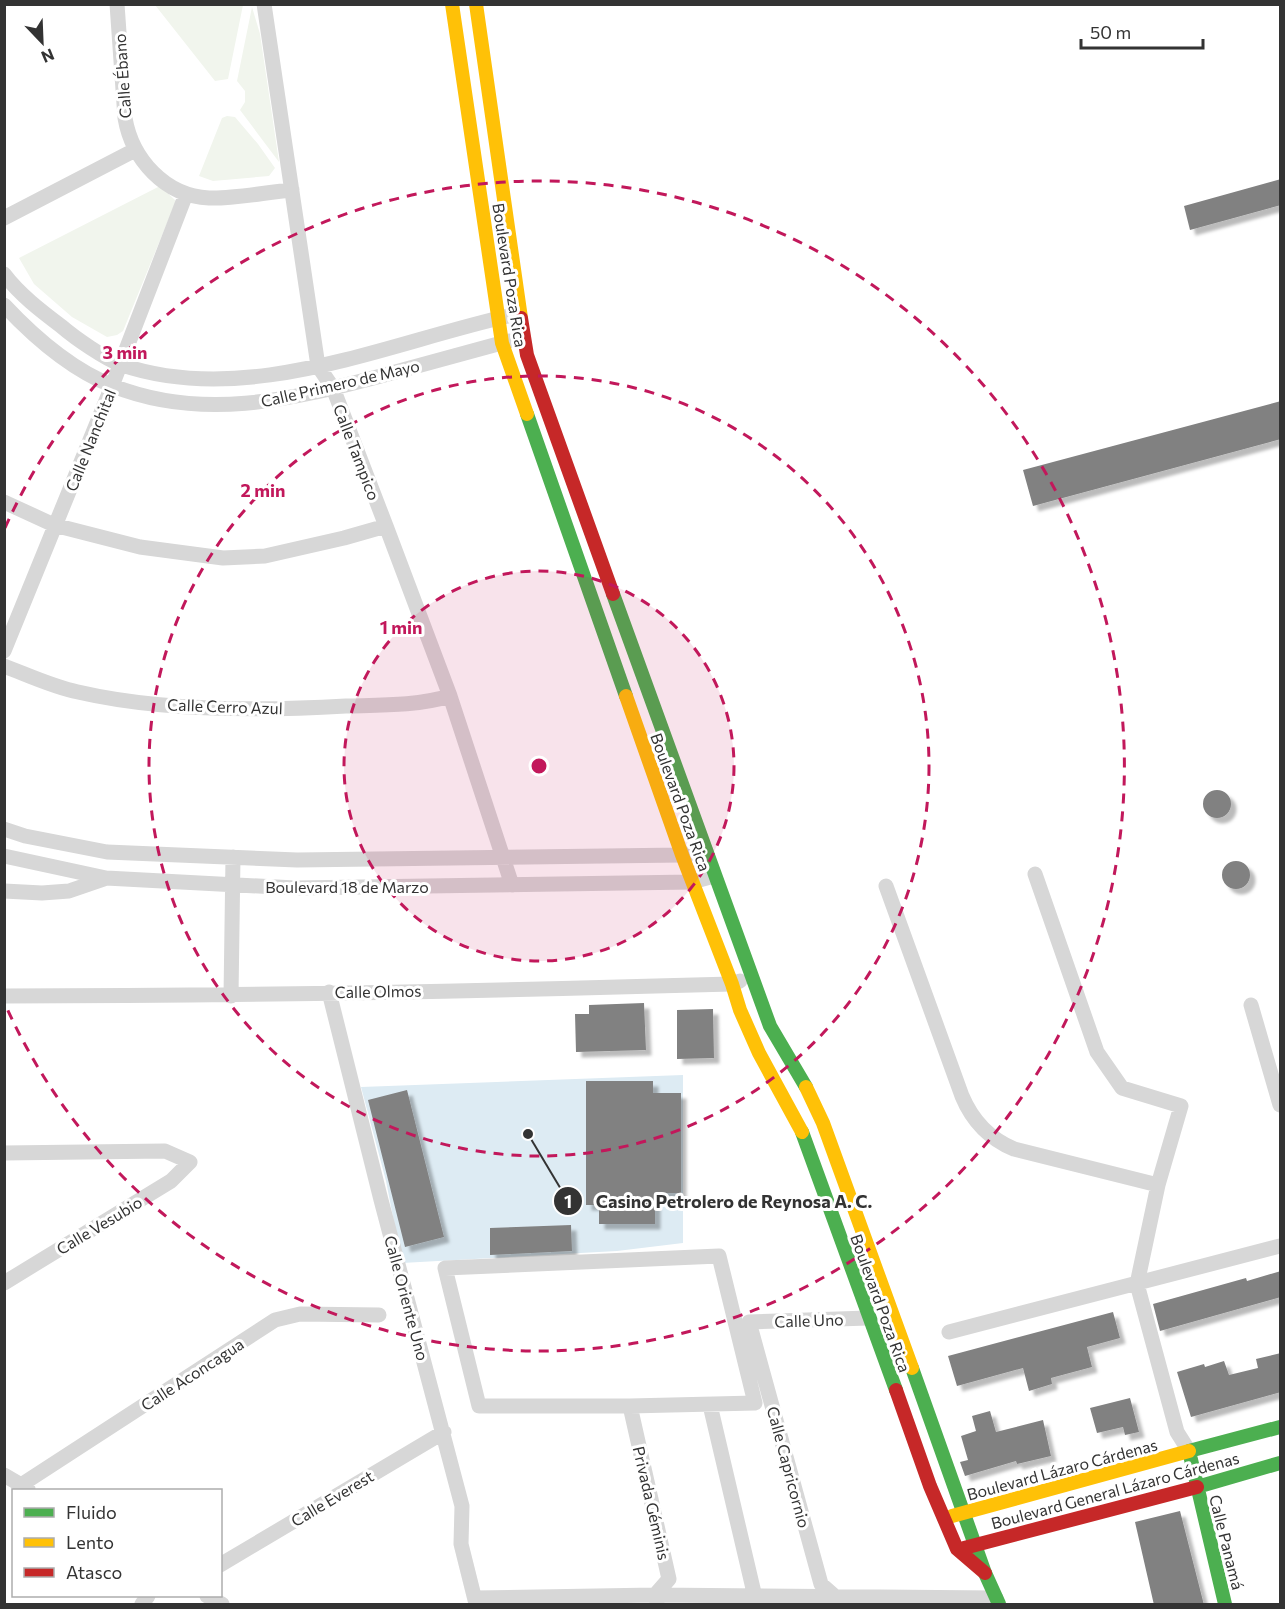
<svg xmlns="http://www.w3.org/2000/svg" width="1285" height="1609" font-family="Commissioner,sans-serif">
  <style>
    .green { fill: #f1f5ed }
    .water { fill: #ddebf3 }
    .building { fill: #818181; filter: url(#shadow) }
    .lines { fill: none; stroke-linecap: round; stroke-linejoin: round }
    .street { stroke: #d7d7d7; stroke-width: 15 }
    .fast { stroke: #4caf50; stroke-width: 14 }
    .slow { stroke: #ffc107; stroke-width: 14 }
    .jam { stroke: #c62828; stroke-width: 14 }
    .ring { fill: none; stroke: #c2185b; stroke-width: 3; stroke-dasharray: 10 8 }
    .labels { text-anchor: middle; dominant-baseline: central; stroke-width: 6; stroke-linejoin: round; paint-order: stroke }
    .street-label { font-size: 16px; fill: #333; stroke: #fff }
    .centre { fill: #c2185b; stroke: #fff; stroke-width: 3 }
    .ring-label { font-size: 18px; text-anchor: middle; font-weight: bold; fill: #c2185b; stroke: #fff; stroke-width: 6; stroke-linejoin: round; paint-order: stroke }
    .leader { fill: none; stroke: #333; stroke-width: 2 }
    .callout-dot { fill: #333; stroke: #fff; stroke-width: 2 }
    .mark-label { font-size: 18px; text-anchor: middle; font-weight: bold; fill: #fff }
    .callout-label { font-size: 18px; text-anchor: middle; font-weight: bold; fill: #333; stroke: #fff; stroke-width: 6; stroke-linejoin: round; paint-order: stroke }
  </style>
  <defs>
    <filter id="shadow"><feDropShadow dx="5.5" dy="5.5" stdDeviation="1.5" flood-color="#0004"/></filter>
  </defs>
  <rect width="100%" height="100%" fill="#fff"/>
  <path class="green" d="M155 5H243L228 79 215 81Z
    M252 7 260 34 279 162 240 110 245 102V91L237 81Z
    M227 116 235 117 258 144 275 168 269 176 213 181 199 176 222 118Z
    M160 186 176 201 123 331 117 335 107 337 72 317 34 284 19 258Z"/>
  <path class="water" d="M683 1075V1243L617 1251 402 1263 386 1181 361 1087Z"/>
  <path class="building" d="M1281 179V205L1190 230 1184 206Z
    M1281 401V439L1033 506 1023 470Z
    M1203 804a14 14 0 1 1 28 0a14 14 0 1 1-28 0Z
    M1222 875a14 14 0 1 1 28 0a14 14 0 1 1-28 0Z
    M644 1003 646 1050 576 1052 575 1014H589V1005Z
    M713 1009 714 1058 677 1059V1010Z
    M586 1081H653V1093H681V1193H655V1224H599V1205H586Z
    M407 1090 444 1237 405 1247 368 1100Z
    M571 1225 572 1251 490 1255V1228Z
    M1281 1271V1297L1160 1331 1153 1304 1246 1278 1247 1281Z
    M1113 1312 1120 1338 1087 1347 1092 1367 1051 1378 1052 1384 1029 1391 1023 1368 957 1386 948 1356Z
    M1281 1353V1392L1191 1417 1177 1372 1204 1364 1205 1367 1224 1361 1229 1375 1258 1368 1256 1359Z
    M1130 1398 1139 1432 1125 1435 1123 1427 1097 1433 1090 1408Z
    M990 1411 996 1432 1043 1420 1051 1456 1017 1464 1016 1461 965 1476 960 1462 968 1460 961 1436 976 1431 972 1416Z
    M1180 1511 1204 1605H1154L1135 1522Z"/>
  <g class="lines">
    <path class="street" d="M117 4 125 118C132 159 165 196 209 198 234 199 267 192 292 190
      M264 4 318 366 333 388 386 526 450 696 512 885
      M4 218 135 150
      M4 274C19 294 41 311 61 326 75 338 105 359 122 365 247 407 385 344 508 316
      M4 305C34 337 72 370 113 386 202 421 289 400 377 377 421 365 465 353 509 341
      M4 502 54 525 140 547 223 558 265 556 344 538 386 526
      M4 651 112 386 186 194
      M4 666C28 675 53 687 78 692 160 711 261 711 346 706 381 705 417 706 450 696
      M4 829 25 836 107 852 297 860 682 855 706 851
      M4 856 106 878 295 888 692 882 714 876
      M1035 874 1097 1052 1122 1088 1181 1106 1158 1185 1137 1284 1177 1432 1189 1451
      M886 886 962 1096C972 1120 990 1139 1014 1149L1158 1185
      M4 891 42 893 69 891 104 879
      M329 992 381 1200 462 1506 461 1544 476 1604
      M4 996C247 996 490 991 732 984L740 981
      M231 996 233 857
      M1251 1005 1280 1105
      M4 1153 165 1151 190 1162 171 1181 4 1283
      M719 1256 755 1403 630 1406H479L445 1268Z
      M949 1332 1280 1246
      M710 1405 755 1597
      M630 1406 669 1579 655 1595 657 1602
      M4 1475 28 1489
      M21 1485 275 1320 300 1314 379 1315
      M220 1565 444 1432
      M207 1596 222 1604
      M475 1598 655 1595 996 1598
      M838 1599 821 1584 749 1322 868 1318
      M142 1604 148 1596"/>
    <path class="fast" d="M527 414 626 696
      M613 594 770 1026 806 1087
      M802 1132 896 1390
      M912 1368 985 1573 999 1604
      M1197 1487 1280 1463
      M1225 1604 1189 1451 1280 1427"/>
    <path class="slow" d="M452 4 502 343 527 414
      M476 4 521 318
      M626 696 682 855 732 984 740 1010 759 1053 802 1132
      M806 1087 823 1123 912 1368
      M952 1516 1189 1451"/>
    <path class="jam" d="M521 318 527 355 613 594
      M896 1390 930 1486 957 1549 985 1573
      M964 1548 1197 1487"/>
  </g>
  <circle cx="539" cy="766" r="195" fill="#c2185b" fill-opacity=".12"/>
  <g class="ring">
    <circle cx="539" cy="766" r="195"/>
    <circle cx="539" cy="766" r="390"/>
    <path d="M5 528A585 585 0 1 1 5 1004"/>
  </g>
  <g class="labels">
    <g class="street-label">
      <text transform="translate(122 76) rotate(-94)">Calle Ébano</text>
      <text transform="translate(510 275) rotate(81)">Boulevard Poza Rica</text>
      <text transform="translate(340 383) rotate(-13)">Calle Primero de Mayo</text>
      <text transform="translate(90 440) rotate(-68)">Calle Nanchital</text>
      <text transform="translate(357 452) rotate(69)">Calle Tampico</text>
      <text transform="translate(225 706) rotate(2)">Calle Cerro Azul</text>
      <text transform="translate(681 802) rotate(70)">Boulevard Poza Rica</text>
      <text x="347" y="886">Boulevard 18 de Marzo</text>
      <text transform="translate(378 991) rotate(-1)">Calle Olmos</text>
      <text transform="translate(99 1225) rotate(-31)">Calle Vesubio</text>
      <text transform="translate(407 1298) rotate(75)">Calle Oriente Uno</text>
      <text transform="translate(881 1303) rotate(70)">Boulevard Poza Rica</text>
      <text transform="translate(809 1320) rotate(-2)">Calle Uno</text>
      <text transform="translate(192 1374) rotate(-33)">Calle Aconcagua</text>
      <text transform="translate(789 1467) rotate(75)">Calle Capricornio</text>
      <text transform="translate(1062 1469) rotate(-15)">Boulevard Lázaro Cárdenas</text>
      <text transform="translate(1115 1490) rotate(-15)">Boulevard General Lázaro Cárdenas</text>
      <text transform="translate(332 1498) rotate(-31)">Calle Everest</text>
      <text transform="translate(652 1503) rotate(77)">Privada Géminis</text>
      <text transform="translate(1227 1542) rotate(76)">Calle Panamá</text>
    </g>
  </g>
  <circle cx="539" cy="766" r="9" class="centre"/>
  <g class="ring-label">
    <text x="125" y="359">3 min</text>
    <text x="263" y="497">2 min</text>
    <text x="401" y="634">1 min</text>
  </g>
  <path class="leader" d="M528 1134L568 1201"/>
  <g class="callout-dot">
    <circle cx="528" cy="1134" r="6"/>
    <circle cx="568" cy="1201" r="15"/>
  </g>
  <g class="mark-label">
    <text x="568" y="1208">1</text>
  </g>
  <g class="callout-label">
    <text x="734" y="1208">Casino Petrolero de Reynosa A. C.</text>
  </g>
  <rect width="1285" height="1609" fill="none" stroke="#333333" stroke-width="12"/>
  <rect x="12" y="1489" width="210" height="108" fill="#ffffff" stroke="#adadad" stroke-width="1.5"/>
  <rect x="24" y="1508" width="30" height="9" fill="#4caf50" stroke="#adadad" stroke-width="1.5"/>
  <text x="66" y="1519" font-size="18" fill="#333333">Fluido</text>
  <rect x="24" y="1538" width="30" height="9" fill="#ffc107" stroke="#adadad" stroke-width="1.5"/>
  <text x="66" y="1549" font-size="18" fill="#333333">Lento</text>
  <rect x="24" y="1568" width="30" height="9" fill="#c62828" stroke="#adadad" stroke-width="1.5"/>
  <text x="66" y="1579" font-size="18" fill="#333333">Atasco</text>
  <g transform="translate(42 42) rotate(157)" stroke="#ffffff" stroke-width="4.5" paint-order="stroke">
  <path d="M0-4.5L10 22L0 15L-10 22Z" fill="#333333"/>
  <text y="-9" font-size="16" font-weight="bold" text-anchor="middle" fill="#333333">N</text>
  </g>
  <path d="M1081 39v9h122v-9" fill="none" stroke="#333333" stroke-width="3"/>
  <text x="1090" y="39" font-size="18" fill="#333333" stroke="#ffffff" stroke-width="4.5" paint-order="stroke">50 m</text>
</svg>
